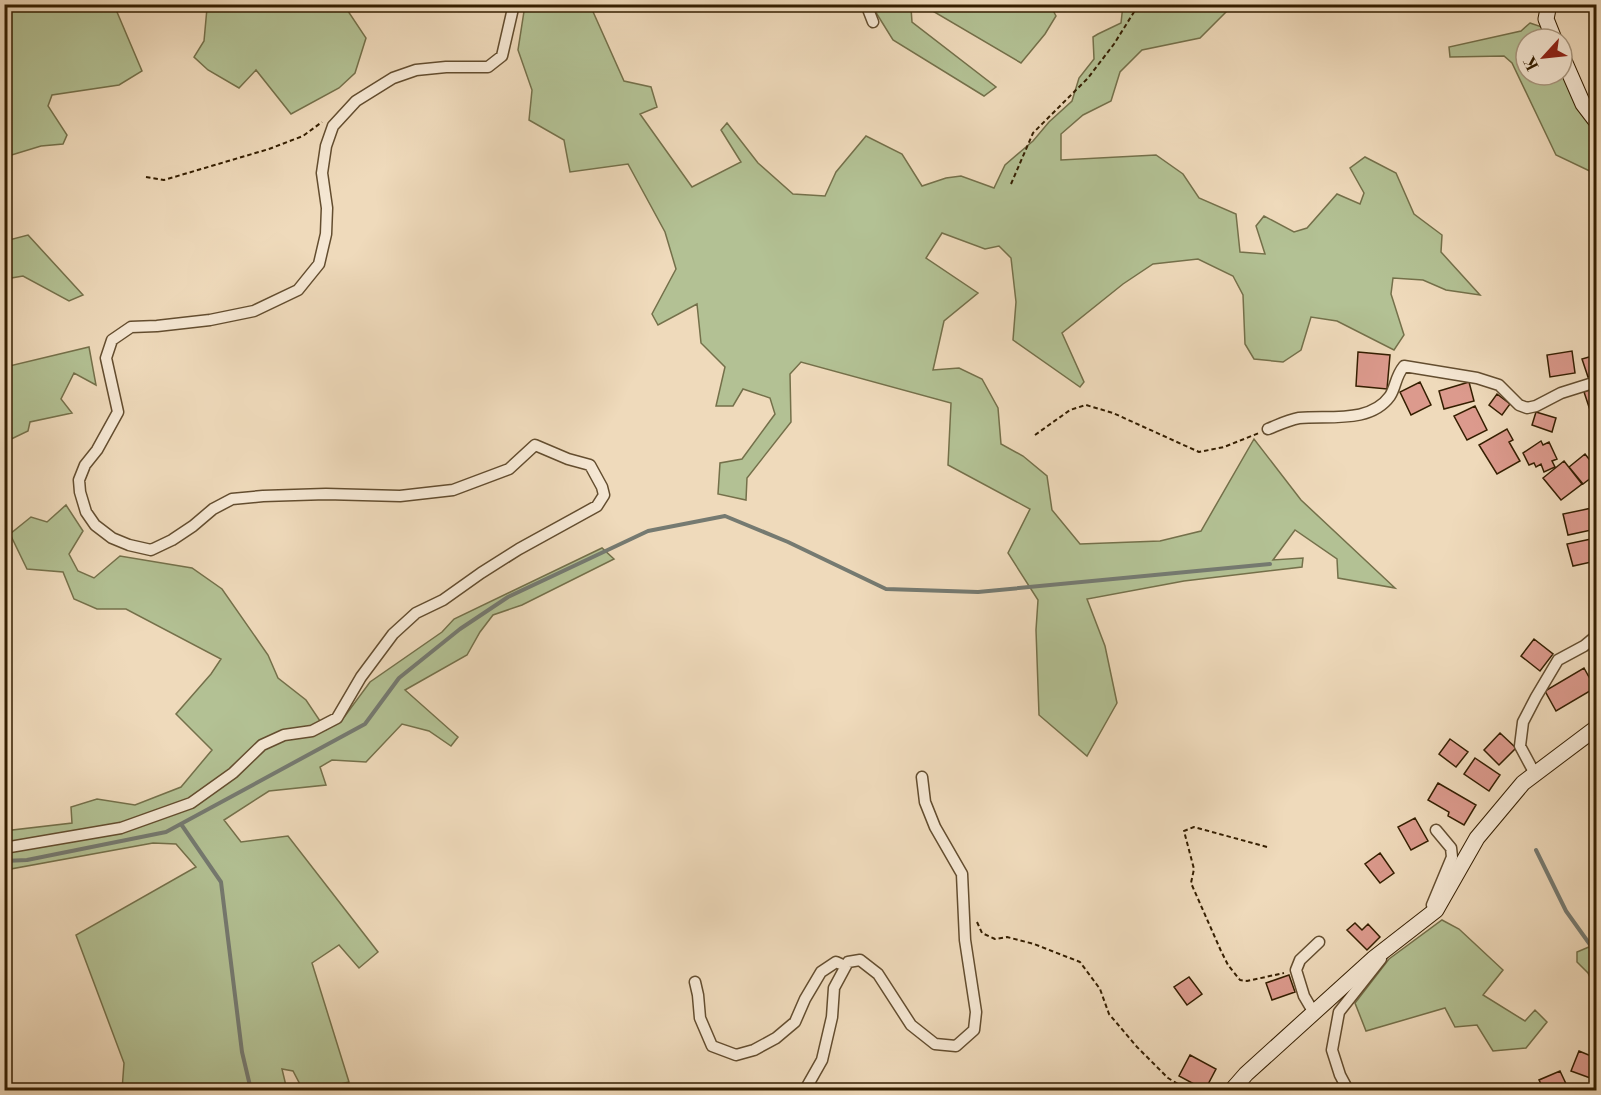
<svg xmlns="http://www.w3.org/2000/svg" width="1601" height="1095" font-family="'Libre Bodoni',serif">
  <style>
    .green { fill: #b3c194; stroke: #74704a; stroke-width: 1.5 }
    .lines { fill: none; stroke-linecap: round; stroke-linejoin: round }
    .stream { stroke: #757a71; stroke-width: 4 }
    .building { fill: #dc9a8d; stroke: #341e00; stroke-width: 1.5 }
    .street-casing { stroke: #634d2f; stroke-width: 13 }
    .secondary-casing { stroke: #341e00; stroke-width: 17 }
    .path { stroke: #341e00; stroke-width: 2; stroke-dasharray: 4.5 3; stroke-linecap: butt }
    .street { stroke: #f5e7d3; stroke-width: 10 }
    .secondary { stroke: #f5e7d3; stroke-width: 15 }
  </style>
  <rect width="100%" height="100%" fill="#efdabb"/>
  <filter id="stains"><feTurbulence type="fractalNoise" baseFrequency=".00333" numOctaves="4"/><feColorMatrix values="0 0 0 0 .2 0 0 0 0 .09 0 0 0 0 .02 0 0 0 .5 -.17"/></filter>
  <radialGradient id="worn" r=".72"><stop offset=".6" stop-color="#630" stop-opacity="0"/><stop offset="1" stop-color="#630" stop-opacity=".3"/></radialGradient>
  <path class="green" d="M5 4 114 5 142 71 119 85 52 95 48 106 67 135 63 144 41 146 5 157Z
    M876 4 1050 5 1056 16 1045 34 1021 63 926 7 911 8 912 22 996 87 984 96 893 40 875 11Z
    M206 5H344L366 38 355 73 339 88 291 114 256 70 239 88 208 70 194 57 204 41 207 8Z
    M525 5H590L624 81 651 87 657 107 640 114 692 187 741 162 721 130 727 123 758 163 793 194 825 196 836 172 866 136 902 154 922 186 946 178 961 176 994 188 1005 165 1033 141 1049 122 1072 101 1079 78 1094 59 1093 37 1098 34 1121 23 1123 5H1233L1200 38 1142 50 1120 72 1111 101 1083 115 1061 134V160L1156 155 1183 174 1199 198 1236 214 1240 252 1265 254 1256 226 1264 216 1294 232 1307 228 1337 194 1360 204 1364 193 1350 168 1365 157 1396 173 1414 214 1442 235 1441 252 1480 295 1446 290 1423 280 1393 278 1391 294 1404 335 1394 350 1337 321 1311 317 1301 350 1283 362 1254 359 1245 344 1243 295 1233 276 1198 259 1153 264 1123 284 1062 333 1084 382 1080 387 1013 340 1016 302 1011 258 999 246 985 249 942 233 926 258 978 293 944 321 933 370 959 368 982 379 998 408 1001 444 1023 456 1047 476 1052 510 1080 544 1160 541 1201 531 1254 439 1301 500 1395 588 1338 578 1337 559 1295 530 1273 560 1303 558 1302 567 1184 581 1087 599 1105 646 1117 703 1087 756 1039 715 1036 630 1038 600 1008 553 1030 509 948 465 951 403 801 362 790 374 791 422 747 478 746 500 718 494 720 463 742 459 775 414 770 398 743 389 733 406H716L725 367 701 343 697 304 658 325 652 314 676 269 665 232 628 164 570 172 564 140 529 120 532 90 518 50Z
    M1530 23 1542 27 1548 39H1526V75H1562V68L1587 118 1596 130V174L1556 155 1512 63 1504 56 1450 57 1449 47 1521 31Z
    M28 235 83 295 69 301 23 276 5 279V241Z
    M89 347 96 385 74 373 61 399 72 413 30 422 28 431 5 442V367Z
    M66 505 83 531 69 554 78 571 94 578 120 556 192 568 222 589 268 655 278 678 306 700 326 730 345 716 370 682 442 632 454 619 602 548 614 559 522 605 493 615 480 632 467 655 405 690 458 737 451 746 429 731 402 724 366 762 332 760 320 767 326 785 269 791 224 820 241 842 288 836 378 952 359 968 339 945 312 963 349 1082 317 1090H303L293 1071 282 1069 287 1090H122L124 1063 76 935 196 867 176 844 153 843 5 870 4 831 72 823 71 807 97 799 135 805 181 787 212 750 176 714 211 674 221 659 126 609H97L74 599 63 572 27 569 10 534 31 517 47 522Z
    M1442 920 1459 929 1503 970 1483 995 1525 1021 1535 1010 1547 1022 1526 1048 1493 1051 1477 1025 1455 1027 1445 1008 1366 1031 1355 1003 1389 959Z
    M1596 944V990L1588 973 1577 962V952Z"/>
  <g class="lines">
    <path class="stream" d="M181 824 221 882 242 1052 251 1090
      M1536 850 1566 911 1596 953
      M4 861 27 860 166 832 365 724 399 678 460 629 508 597 648 531 725 516 788 542 886 589 978 592 1270 564"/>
  </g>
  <path class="building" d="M1572 351 1575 373 1550 377 1547 355Z
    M1358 352 1390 355 1387 389 1356 386Z
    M1596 355V375L1588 377 1582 359Z
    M1420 382 1431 405 1411 415 1400 392Z
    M1469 382 1474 401 1444 409 1439 391Z
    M1596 387V418L1593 419 1584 392Z
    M1497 394 1510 404 1502 415 1489 405Z
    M1475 406 1487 430 1467 440 1454 416Z
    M1536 412 1556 418 1552 432 1532 425Z
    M1507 429 1513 440 1509 442 1520 461 1497 474 1479 445Z
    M1541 441 1543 445 1549 442 1557 459 1552 461 1555 467 1544 472 1541 464 1536 467 1534 463 1529 465 1523 453Z
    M1585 454 1596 468V474L1583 484 1569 467Z
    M1564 461 1582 484 1561 500 1543 478Z
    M1592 508 1596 529 1568 535 1563 514Z
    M1596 538V561L1573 566 1567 544Z
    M1534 639 1553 654 1540 671 1521 656Z
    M1584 668 1595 688 1556 711 1545 691Z
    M1500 733 1516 748 1499 765 1484 750Z
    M1450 739 1468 752 1456 767 1439 754Z
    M1475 758 1500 775 1489 791 1464 774Z
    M1438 783 1476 805 1464 825 1448 816 1449 812 1428 800Z
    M1415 818 1428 841 1411 850 1398 827Z
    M1380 853 1394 873 1380 883 1365 864Z
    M1355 923 1362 930 1368 924 1380 937 1367 950 1347 930Z
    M1289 975 1295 992 1272 1000 1266 983Z
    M1189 977 1202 994 1187 1005 1174 987Z
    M1579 1051 1596 1058V1069L1593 1079 1571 1071Z
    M1190 1055 1216 1069 1205 1090 1179 1076Z
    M1560 1071 1568 1088 1562 1090H1544L1539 1080Z"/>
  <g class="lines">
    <defs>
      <path id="street" d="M866 4 873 22
        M1268 429C1278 425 1288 420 1299 418 1328 415 1370 424 1390 396 1396 387 1395 377 1404 366L1477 378 1499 385 1519 405 1527 408 1536 406 1561 393 1596 382
        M1535 774 1520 746 1523 722 1536 697 1558 660 1584 646 1596 636
        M4 848 121 828 191 803 233 773 262 745 284 735 312 731 337 718 361 677 393 634 416 613 443 600 481 573 519 549 597 506 604 495 602 487 590 465 568 459 535 445 509 469 453 490 400 496 326 494 263 496 232 499 213 509 193 526 172 540 151 550 129 545 112 538 95 525 86 512 80 492 79 480 85 465 97 450 118 412 106 358 112 340 131 327 157 326 210 320 254 311 298 290 319 264 326 234 327 208 322 173 326 146 333 126 356 101 393 78 416 70 446 67H488L502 56 514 4
        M1432 905 1452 857 1451 848 1436 830
        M695 982 698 995 700 1018 712 1046 736 1055 754 1050 776 1038 795 1022 805 999 821 972 836 962 845 966
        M1314 1013 1304 996 1296 970 1300 960 1319 942
        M805 1090 822 1060 832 1017 834 988 848 962 860 960 878 974 911 1025 935 1044 956 1046 974 1030 976 1012 965 940 962 874 935 827 925 802 922 777
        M1348 1090 1340 1075 1332 1050 1339 1012 1381 959"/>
      <path id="secondary" d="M1549 4 1546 19 1554 39
        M1562 56 1583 104 1596 121
        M1232 1090 1246 1074 1373 959 1436 910 1477 838 1523 783 1596 728"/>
    </defs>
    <use href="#street" class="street-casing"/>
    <use href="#secondary" class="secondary-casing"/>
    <path class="path" d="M146 177 164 180 269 149 303 136 322 122
      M1011 184 1033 133 1088 78 1114 44 1139 4
      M1035 435 1070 410 1086 405 1113 413 1199 452 1224 447 1259 433
      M1267 847 1194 827 1184 831 1194 869 1191 883 1221 951 1228 965 1240 980 1247 981 1284 973
      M977 922 982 933 995 939 1007 937 1034 944 1080 962 1100 989 1109 1014 1137 1047 1168 1078 1188 1090"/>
    <use href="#street" class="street"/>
    <use href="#secondary" class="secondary"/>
  </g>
  <rect width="1601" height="1095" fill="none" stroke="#efdabb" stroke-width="24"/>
  <rect x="6" y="6" width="1589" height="1083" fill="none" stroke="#341e00" stroke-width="3"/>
  <rect x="12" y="12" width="1577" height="1071" fill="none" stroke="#341e00" stroke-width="1.5"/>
  <g transform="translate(1544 57) rotate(243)"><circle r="28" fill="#f5e7d3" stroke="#a8977f" stroke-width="1.5"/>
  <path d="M0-4.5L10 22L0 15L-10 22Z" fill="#8f2418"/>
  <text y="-9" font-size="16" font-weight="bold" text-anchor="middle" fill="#341e00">K</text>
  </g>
  <rect width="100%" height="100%" filter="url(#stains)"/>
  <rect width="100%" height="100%" fill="url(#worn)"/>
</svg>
